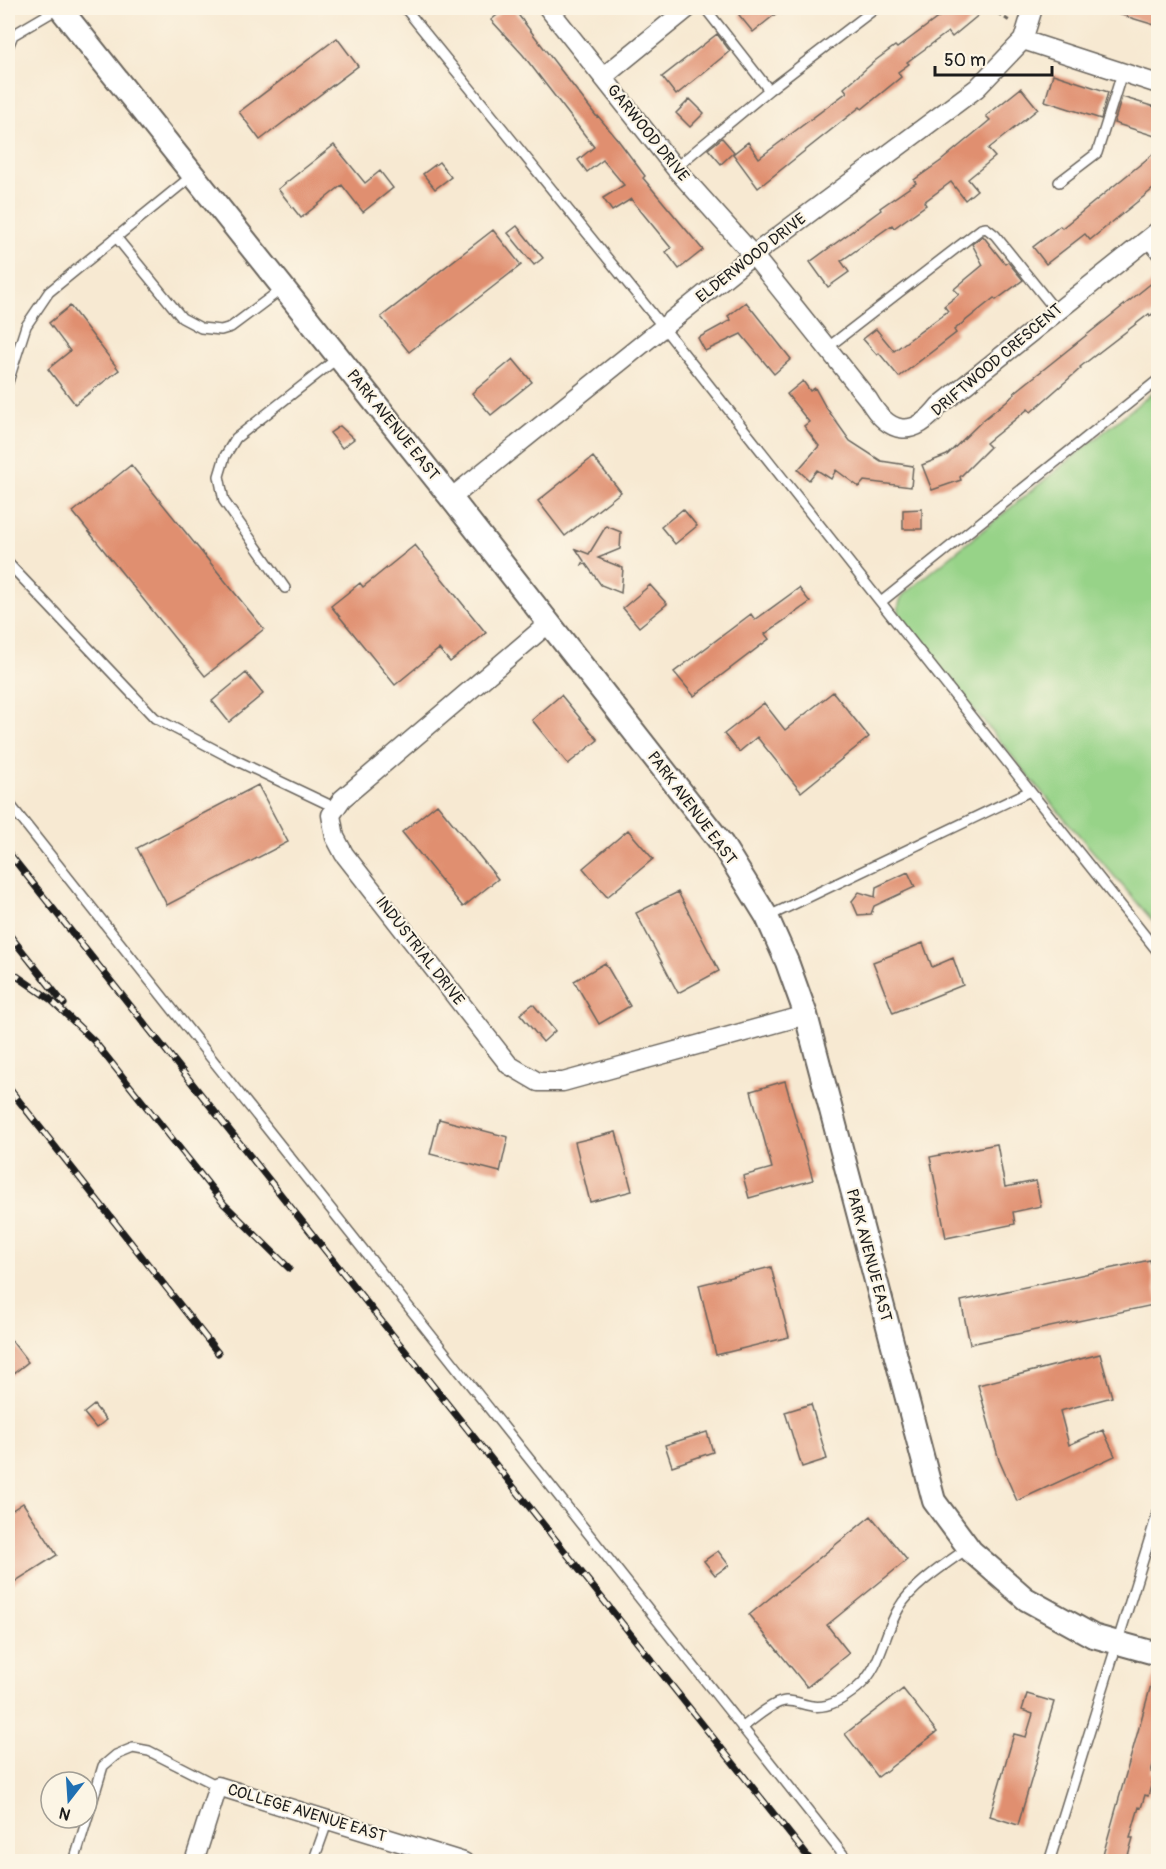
<svg xmlns="http://www.w3.org/2000/svg" width="1166" height="1869" font-family="Pangolin,sans-serif">
  <style>
    .green { fill: #97d388; stroke: #5a7852; stroke-width: 1.5 }
    .building { fill: #e08f70 }
    .lines { fill: none; stroke-linecap: round; stroke-linejoin: round }
    .service-casing { stroke: #69645c; stroke-width: 12 }
    .minor-casing { stroke: #69645c; stroke-width: 21 }
    .tertiary-casing { stroke: #69645c; stroke-width: 26 }
    .path { stroke: #69645c; stroke-width: 3; stroke-dasharray: 4.5 4.5; stroke-linecap: butt }
    .service { stroke: #fff; stroke-width: 9 }
    .minor { stroke: #fff; stroke-width: 18 }
    .tertiary { stroke: #fff; stroke-width: 22 }
    .rail-casing { stroke: #1c1c1c; stroke-width: 7 }
    .rail { stroke: #fcf5e5; stroke-width: 4.5; stroke-dasharray: 14; stroke-linecap: butt }
    .labels { text-anchor: middle; dominant-baseline: central; stroke-width: 4.5; stroke-linejoin: round; paint-order: stroke }
    .street-label { font-size: 16px; fill: #1c1c1c; stroke: #fcf5e5 }
  </style>
  <rect width="100%" height="100%" fill="#fcf5e5"/>
  <filter id="ink" filterUnits="userSpaceOnUse"><feTurbulence type="fractalNoise" baseFrequency=".0167" numOctaves="2"/><feDisplacementMap in="SourceGraphic" scale="12" xChannelSelector="R" yChannelSelector="G"/><feConvolveMatrix kernelMatrix="1 2 1 2 8 2 1 2 1" color-interpolation-filters="sRGB"/></filter>
  <filter id="wash" filterUnits="userSpaceOnUse"><feTurbulence type="fractalNoise" baseFrequency=".008" numOctaves="4" result="noise"/><feDisplacementMap in="SourceGraphic" scale="24" xChannelSelector="R" yChannelSelector="G"/><feGaussianBlur stdDeviation="1.35" result="paint"/><feColorMatrix in="noise" values="0 0 0 0 0 0 0 0 0 0 0 0 0 0 0 0 0 1.4 0 .05"/><feComposite in="paint" operator="in"/></filter>
  <g filter="url(#wash)">
    <rect width="100%" height="100%" fill="#f7e9d2"/>
    <path class="green" d="M1158 388V927L1034 783 903 623C897 613 897 604 903 595Z"/>
    <g id="blocks">
      <path class="building" d="M506 8H513L597 117 598 116 618 140 645 176 643 178 703 250 679 269 666 252 671 248 631 199 612 211 603 198 624 185 603 160 587 172 578 160 594 147 523 55 491 20Z
        M749 8H783L753 32 739 15Z
        M951 8H987L952 37 948 32 907 62 909 64 898 72 901 77 862 109 860 107 758 188 733 154 748 142 759 158 847 92 844 88 876 60 895 46 897 48Z
        M1108 8H1158V26L1108 11Z
        M717 34 730 51 676 95 662 77Z
        M337 38 358 66 260 140 239 112Z
        M1053 74 1108 92 1101 119 1045 101Z
        M1021 88 1038 109 988 149 995 157 968 179 977 190 965 200 951 182 924 202 926 205 894 228 892 225 841 261 849 272 828 287 810 262 881 210 880 208 916 183 914 180 941 161 990 120 986 116Z
        M1122 97 1158 108V137L1114 123Z
        M690 99 704 113 690 127 676 113Z
        M722 138 734 152 721 164 708 149Z
        M334 145 365 183 380 171 393 188 363 212 342 185 301 218 278 189Z
        M1158 150V185L1090 240 1085 234 1046 264 1033 247 1060 226 1062 228Z
        M439 162 451 177 435 189 423 174Z
        M517 226 543 258 534 265 508 233Z
        M493 230 521 265 409 352 381 317Z
        M983 236 1005 264 1008 262 1023 280 996 300 994 298 954 330 956 333 899 377 879 353 877 355 863 339 876 329 894 351 948 311 944 306 959 294 954 289 983 265 972 244Z
        M1158 278V309L1150 316 1149 314 1080 367 1081 368 1031 412 1028 409 986 443 990 447 960 477 961 480 932 490 922 465 947 455 982 421 1015 394 1014 393Z
        M746 302 791 359 774 374 741 334 705 351 698 338 731 320 728 316Z
        M70 306 119 370 75 404 48 369 70 351 49 323Z
        M513 359 532 382 491 415 472 393Z
        M803 381 810 391 815 388 825 406 850 441 881 461 913 466 911 487 864 481 859 487 836 470 831 479 817 470 809 480 798 470 819 446 804 426 809 422 787 394Z
        M340 426 354 439 342 448 330 433Z
        M593 457 621 492 565 536 538 501Z
        M131 465 264 629 205 676 73 512Z
        M683 509 697 526 675 544 661 527Z
        M922 509V529H903V510Z
        M606 526 621 532 620 549 598 558 623 568 621 593 601 585 586 564 582 565 584 561 576 549 589 554Z
        M415 545 486 633 450 662 439 649 395 685 331 606 360 583 363 587Z
        M650 585 667 604 639 627 623 608Z
        M799 588 810 602 765 634 769 639 694 696 674 672 751 614 755 620Z
        M246 673 263 694 229 722 212 701Z
        M833 692 869 737 801 792 757 737 739 752 724 734 764 703 785 730Z
        M561 695 598 740 568 764 532 720Z
        M258 785 288 842 167 905 137 848Z
        M437 804 498 879 463 907 402 832Z
        M628 830 653 859 607 897 583 868Z
        M908 872 915 887 874 906 871 914 858 915 852 901 859 892 875 897 876 887Z
        M678 892 719 971 678 993 636 913Z
        M923 943 932 967 953 958 963 985 893 1013 873 962Z
        M605 963 630 1006 599 1024 574 981Z
        M533 1004 555 1031 543 1042 520 1014Z
        M785 1081 813 1180 749 1198 743 1176 772 1168 751 1091Z
        M439 1119 508 1137 500 1172 430 1154Z
        M616 1132 632 1191 590 1202 575 1142Z
        M997 1144 1005 1187 1036 1181 1041 1206 1013 1212 1015 1224 946 1238 930 1157Z
        M1150 1260 1158 1304 970 1344 961 1301Z
        M771 1267 789 1337 716 1355 699 1285Z
        M8 1336 28 1362 8 1378Z
        M1100 1354 1112 1397 1060 1411 1069 1445 1103 1430 1115 1456 1017 1501 999 1460 978 1385Z
        M811 1404 827 1459 802 1467 785 1412Z
        M94 1405 106 1420 96 1428 84 1413Z
        M707 1432 713 1452 672 1466 665 1445Z
        M23 1503 57 1555 8 1586V1513Z
        M871 1516 907 1560 827 1625 849 1653 807 1687 749 1615Z
        M718 1551 729 1565 715 1575 704 1561Z
        M1155 1671 1158 1672V1748L1151 1772 1155 1773 1148 1796 1145 1795 1141 1808 1139 1807 1130 1838H1133L1126 1862H1101Z
        M903 1689 937 1732 878 1777 845 1734Z
        M1027 1694 1054 1702 1018 1825 990 1816 1014 1734 1026 1737 1033 1714 1022 1710Z"/>
    </g>
  </g>
  <g filter="url(#ink)">
    <use href="#blocks" fill-opacity="0" stroke="#69645c" stroke-width="1.5"/>
    <g class="lines">
      <defs>
        <path id="service" d="M405 8 663 327 1030 791 767 917
          M8 47 13 35 59 8
          M769 90 876 8
          M675 168 769 90 705 8
          M1059 182 1097 153 1122 73
          M116 237 182 318 201 328 221 330 231 327 283 288
          M1146 241 1158 256
          M827 348 981 229 986 228 995 235 1056 311
          M8 382 26 326 49 292 193 175
          M8 563 155 718 231 758 336 808
          M285 588 224 501 219 476 225 456 236 438 339 357
          M881 602 1158 380
          M1030 791 1158 952
          M8 802 849 1862
          M742 1728C752 1720 773 1702 785 1701 794 1700 803 1705 812 1706 828 1709 845 1698 857 1688 882 1668 883 1634 899 1608 911 1586 947 1563 968 1548
          M74 1862 103 1766 116 1755 133 1748 149 1751 218 1786
          M313 1862 328 1820
          M1049 1862 1158 1512"/>
        <path id="minor" d="M548 8 675 168 753 255 868 399C889 435 913 439 939 406L1158 231
          M1023 40 1158 84
          M603 77 688 8
          M451 498 753 255 977 88 1023 40 1033 8
          M549 623 342 799 331 815 335 837 344 854 509 1065 538 1082H563L806 1015
          M194 1862 218 1786 464 1862"/>
        <path id="tertiary" d="M60 8 451 498 722 844 767 917 787 962 806 1015 934 1501 971 1551 1026 1599 1093 1636 1158 1654"/>
      </defs>
      <use href="#service" class="service-casing"/>
      <use href="#minor" class="minor-casing"/>
      <use href="#tertiary" class="tertiary-casing"/>
      <path class="path" d="M990 8 1011 22"/>
      <use href="#service" class="service"/>
      <use href="#minor" class="minor"/>
      <use href="#tertiary" class="tertiary"/>
      <defs>
        <path id="rail" d="M8 852 812 1862
          M8 933 64 1004
          M8 970 50 999 94 1041 224 1204 289 1268
          M8 1087 218 1353"/>
      </defs>
      <use href="#rail" class="rail-casing"/>
      <use href="#rail" class="rail"/>
    </g>
  </g>
  <g class="labels">
    <g class="street-label">
      <text transform="translate(648 133) rotate(51)">GARWOOD DRIVE</text>
      <text transform="translate(751 258) rotate(-38)">ELDERWOOD DRIVE</text>
      <text transform="translate(997 360) rotate(-40)">DRIFTWOOD CRESCENT</text>
      <text transform="translate(393 425) rotate(51)">PARK AVENUE EAST</text>
      <text transform="translate(692 808) rotate(53)">PARK AVENUE EAST</text>
      <text transform="translate(420 951) rotate(52)">INDUSTRIAL DRIVE</text>
      <text transform="translate(869 1255) rotate(75)">PARK AVENUE EAST</text>
      <text transform="translate(307 1813) rotate(17)">COLLEGE AVENUE EAST</text>
    </g>
  </g>
  <rect width="1166" height="1869" fill="none" stroke="#fcf5e5" stroke-width="30"/>
  <g transform="translate(69 1800) rotate(197)"><circle r="28" fill="#fcf5e5" stroke="#a29e95" stroke-width="1.5"/>
  <path d="M0-4.5L10 22L0 15L-10 22Z" fill="#1f6fb2"/>
  <text y="-9" font-size="16" font-weight="bold" text-anchor="middle" fill="#1c1c1c">N</text>
  </g>
  <path d="M935 66v9h117v-9" fill="none" stroke="#1c1c1c" stroke-width="3"/>
  <text x="944" y="66" font-size="18" fill="#1c1c1c" stroke="#fcf5e5" stroke-width="4.5" paint-order="stroke">50 m</text>
</svg>
